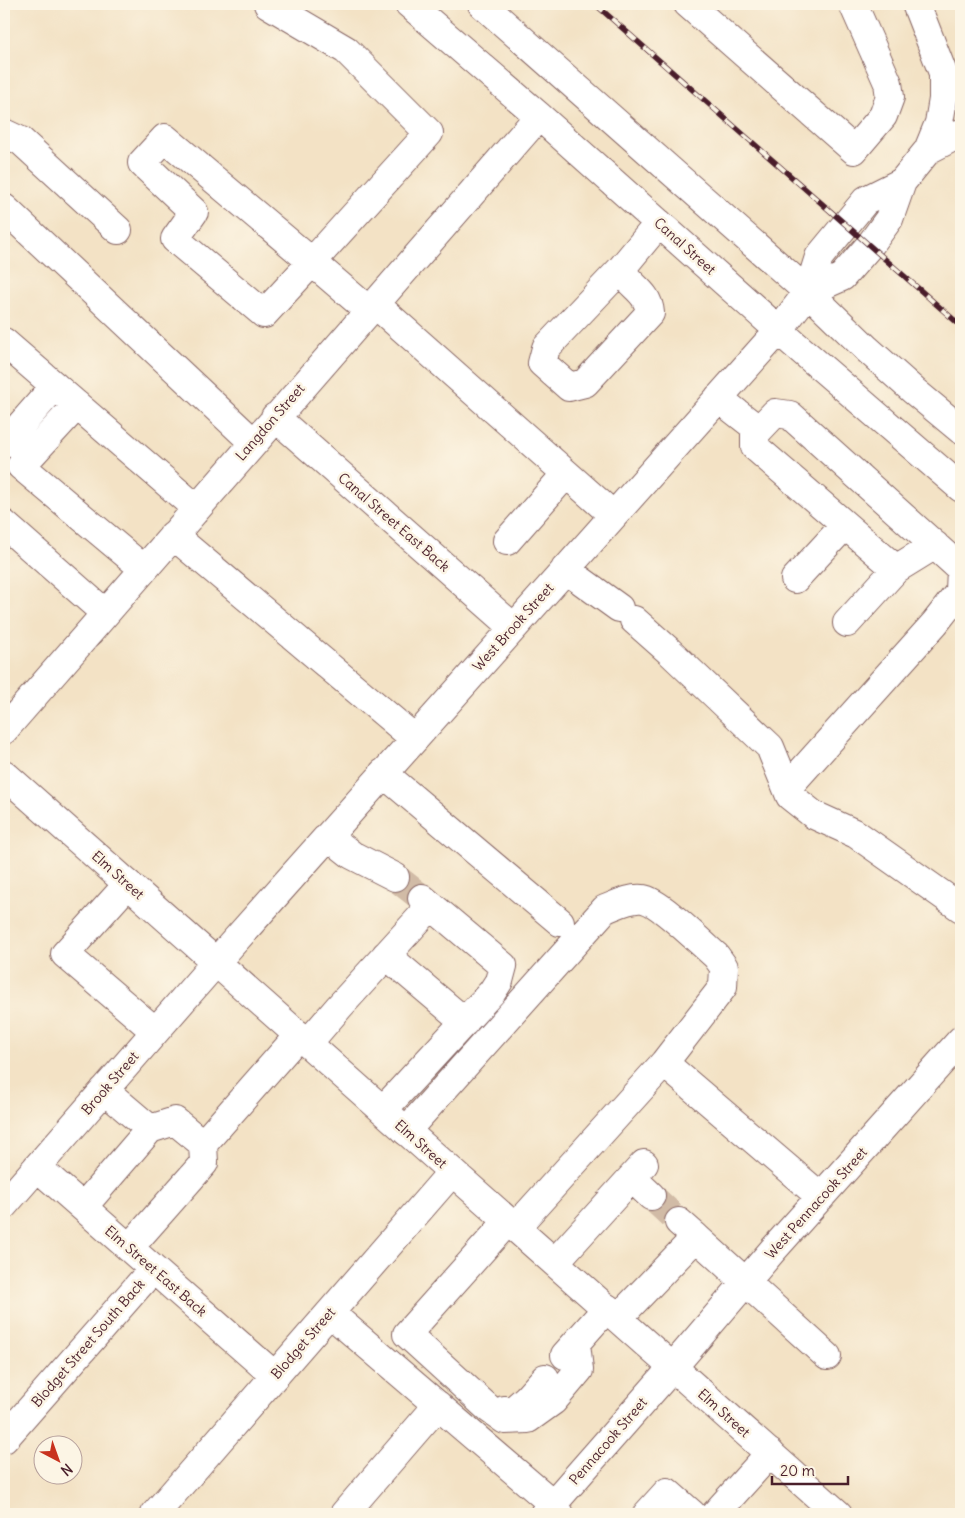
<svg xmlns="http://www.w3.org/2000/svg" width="965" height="1518" font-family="Delius,sans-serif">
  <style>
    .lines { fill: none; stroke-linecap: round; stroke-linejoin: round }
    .minor-tunnel { stroke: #d1bba6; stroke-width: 28; stroke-dasharray: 28 14; stroke-linecap: butt }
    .minor-casing { stroke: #856361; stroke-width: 30 }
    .major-casing { stroke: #856361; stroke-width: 30 }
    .minor { stroke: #fff; stroke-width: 28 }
    .major { stroke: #fff; stroke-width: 28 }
    .rail-casing { stroke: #4a1f2b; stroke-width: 5.5 }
    .rail { stroke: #fcf5e5; stroke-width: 4; stroke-dasharray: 11; stroke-linecap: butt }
    .labels { text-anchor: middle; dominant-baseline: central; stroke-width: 5; stroke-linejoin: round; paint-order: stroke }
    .street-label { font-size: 14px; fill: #4a1f2b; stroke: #fcf5e5 }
  </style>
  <rect width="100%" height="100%" fill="#fcf5e5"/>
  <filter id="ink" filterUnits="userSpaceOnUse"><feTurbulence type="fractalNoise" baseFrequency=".02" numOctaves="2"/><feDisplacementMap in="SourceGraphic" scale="10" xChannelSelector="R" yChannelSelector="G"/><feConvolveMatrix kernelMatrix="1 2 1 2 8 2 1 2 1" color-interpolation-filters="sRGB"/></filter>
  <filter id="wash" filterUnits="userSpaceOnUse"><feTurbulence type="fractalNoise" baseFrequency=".0096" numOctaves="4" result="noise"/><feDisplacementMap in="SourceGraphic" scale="20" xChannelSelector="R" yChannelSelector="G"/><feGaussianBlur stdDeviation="1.12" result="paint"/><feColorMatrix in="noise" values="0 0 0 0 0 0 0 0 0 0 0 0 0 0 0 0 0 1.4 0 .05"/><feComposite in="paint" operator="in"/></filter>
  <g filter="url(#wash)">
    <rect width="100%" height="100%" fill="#f3e2c5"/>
  </g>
  <g filter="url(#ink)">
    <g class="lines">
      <path class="minor-tunnel" d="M395 877 422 898
        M651 1196 679 1222"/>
      <defs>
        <path id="minor" d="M268 4 346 50 429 133 312 262 368 310
          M409 4 539 116 793 343 961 488
          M482 4 808 292 867 349 914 391 961 430
          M688 4 854 150 883 116 890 97 888 83 853 4
          M4 133 21 141 118 230
          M165 138 312 262 264 314 175 239 194 212 142 163Z
          M928 150 961 133
          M4 208 253 442
          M621 269 546 348 542 363 569 387 585 383 650 313C648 290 629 287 621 269L659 223
          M808 292 842 277 870 245 889 219 902 182 928 150 939 123 943 99V73L916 4
          M374 303 613 515
          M4 342 196 508
          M718 398 759 430
          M77 405 21 466 144 569
          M275 417 513 627
          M4 444 55 386
          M4 524 105 613
          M173 535 414 738
          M507 541 566 474
          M565 569 619 608
          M795 579 845 525
          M634 620 669 651 770 747 790 796 814 815 856 834 961 908
          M847 623 896 569
          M4 730 539 116
          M383 773 560 922
          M787 788 935 623 960 591 961 569 790 415 775 413 755 434V447L896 569 935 545
          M328 836 352 855 395 877
          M128 884 65 954 155 1031
          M386 955 465 1022
          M308 1043 339 1007 431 906
          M664 1063 821 1197
          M104 1090 150 1129 175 1121 203 1144 299 1035
          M383 1110 492 992 499 981 503 966 422 898
          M406 1131 605 909C616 905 631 897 643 899 659 901 702 944 716 956L724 967 723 987 664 1063 515 1228
          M37 1167 275 1376
          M632 1178 651 1196
          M4 1205 216 962 779 330 808 292 819 257 866 200 902 182
          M83 1207 150 1129
          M508 1221 407 1334 488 1408 505 1420 528 1419 553 1401 579 1370 576 1343
          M679 1222 696 1237
          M129 1248 204 1163 203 1144
          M555 1262 644 1164
          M330 1313 553 1504 560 1514
          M618 1318 696 1237 827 1356
          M565 1355 607 1308
          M504 1410 512 1411 527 1398 545 1378
          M4 1439 153 1269
          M155 1514 452 1172
          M344 1514 438 1405
          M544 1514 673 1367 773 1250 961 1040
          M647 1514 667 1492 692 1514
          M715 1514 770 1453"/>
        <path id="major" d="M4 774 838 1514"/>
      </defs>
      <use href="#minor" class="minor-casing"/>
      <use href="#major" class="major-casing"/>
      <use href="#minor" class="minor"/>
      <use href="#major" class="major"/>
      <defs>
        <path id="rail" d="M595 4 961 326"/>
      </defs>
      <use href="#rail" class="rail-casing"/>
      <use href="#rail" class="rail"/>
    </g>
  </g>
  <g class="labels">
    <g class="street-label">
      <text transform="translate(685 246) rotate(42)">Canal Street</text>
      <text transform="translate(270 422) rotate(-49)">Langdon Street</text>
      <text transform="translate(394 522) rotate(41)">Canal Street East Back</text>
      <text transform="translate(513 627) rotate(-48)">West Brook Street</text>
      <text transform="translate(118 875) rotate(42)">Elm Street</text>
      <text transform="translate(110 1083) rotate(-49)">Brook Street</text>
      <text transform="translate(421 1144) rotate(42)">Elm Street</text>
      <text transform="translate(816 1203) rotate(-48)">West Pennacook Street</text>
      <text transform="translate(156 1271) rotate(41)">Elm Street East Back</text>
      <text transform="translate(88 1343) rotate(-49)">Blodget Street South Back</text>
      <text transform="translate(303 1343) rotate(-49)">Blodget Street</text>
      <text transform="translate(724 1413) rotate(42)">Elm Street</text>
      <text transform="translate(608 1441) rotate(-49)">Pennacook Street</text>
    </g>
  </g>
  <rect width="965" height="1518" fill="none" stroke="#fcf5e5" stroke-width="20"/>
  <g transform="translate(58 1460) rotate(139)"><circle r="24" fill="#fcf5e5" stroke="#b59f9b"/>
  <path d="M0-4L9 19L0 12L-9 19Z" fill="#c8321e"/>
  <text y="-8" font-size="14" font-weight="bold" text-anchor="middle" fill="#4a1f2b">N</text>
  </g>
  <path d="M772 1476v8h76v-8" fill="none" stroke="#4a1f2b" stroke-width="2.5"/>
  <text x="780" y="1476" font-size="15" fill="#4a1f2b" stroke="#fcf5e5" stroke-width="4" paint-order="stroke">20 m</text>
</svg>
